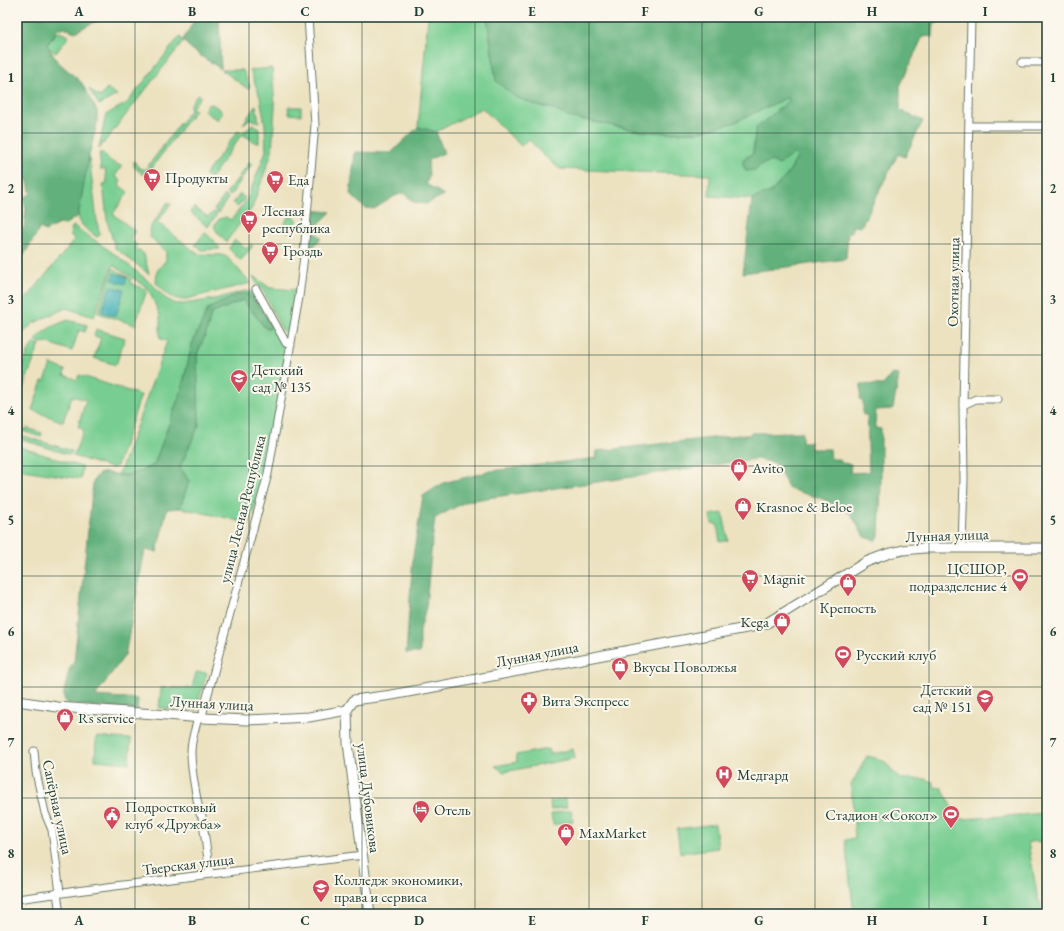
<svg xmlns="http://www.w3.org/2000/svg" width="1064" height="931" font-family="'EB Garamond',serif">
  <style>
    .green { fill: #78ce92; stroke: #4c8663 }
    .forest { fill: #62b17c; stroke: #407758 }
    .water { fill: #3badb4; stroke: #2d7574 }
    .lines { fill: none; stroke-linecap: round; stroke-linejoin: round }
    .minor-casing { stroke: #677765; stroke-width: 9 }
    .tertiary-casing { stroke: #677765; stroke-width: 11 }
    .minor { stroke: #fff; stroke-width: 7 }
    .tertiary { stroke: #fff; stroke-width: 9 }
    .grid { fill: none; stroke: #1f3d34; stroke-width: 1; stroke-opacity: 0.55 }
    .labels { text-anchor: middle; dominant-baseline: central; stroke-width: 4; stroke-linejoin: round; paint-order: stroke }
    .poi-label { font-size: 15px; fill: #1f3d34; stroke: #fbf7ec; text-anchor: start }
    .street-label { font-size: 15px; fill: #1f3d34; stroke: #fbf7ec }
    .neatline { fill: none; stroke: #1f3d34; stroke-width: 1.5 }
    .grid-label { font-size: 13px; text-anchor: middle; font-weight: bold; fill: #1f3d34 }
  </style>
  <rect width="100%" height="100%" fill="#fbf7ec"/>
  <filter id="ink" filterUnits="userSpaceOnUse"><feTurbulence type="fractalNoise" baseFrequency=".025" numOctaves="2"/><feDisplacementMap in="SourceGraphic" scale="8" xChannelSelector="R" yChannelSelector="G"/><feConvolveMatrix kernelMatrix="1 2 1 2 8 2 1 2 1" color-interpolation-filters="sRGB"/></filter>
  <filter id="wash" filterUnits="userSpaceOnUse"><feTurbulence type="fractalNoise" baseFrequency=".012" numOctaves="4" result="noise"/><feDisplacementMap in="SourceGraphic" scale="16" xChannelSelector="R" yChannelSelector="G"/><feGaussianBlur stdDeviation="0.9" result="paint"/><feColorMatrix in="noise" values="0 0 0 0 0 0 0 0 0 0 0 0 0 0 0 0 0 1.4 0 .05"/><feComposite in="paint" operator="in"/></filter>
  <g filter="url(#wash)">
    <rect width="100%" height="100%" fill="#ece2c0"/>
    <path class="green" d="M428 17H487L496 81 539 106 550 108 569 117 639 131 668 133 698 132 735 122 788 97 789 101 757 127C753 135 755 145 752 154L743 159 756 170 762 164 772 161 779 165 794 152 797 158 787 175 771 192 752 199 709 196 710 175 560 169 541 153 529 139 521 146 482 108 436 132 418 127Z
      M59 32 69 36 56 53 46 46 56 33Z
      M180 36 183 42 99 149 104 123 107 114 127 103Z
      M272 68 275 107 272 152 252 208 226 242 217 232 214 226 219 219 226 217 231 220 247 200 266 151 265 125 260 97 250 70Z
      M222 70H243L250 86 248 89Z
      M107 88 117 95 99 105 89 89 100 97Z
      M198 94 201 96 192 108 195 110 147 174H142L134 167V161L139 168 145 170 191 109 189 106Z
      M212 104 221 110 222 114 218 119H216L204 111 207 105Z
      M256 105 259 122 250 119 243 124Z
      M288 107H301V115L289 114Z
      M253 124 259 128V143H256L244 135 239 138 211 178 205 175 237 132 246 131 250 126Z
      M99 153H103C108 160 114 164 122 166L115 176 121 181 119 185 128 192 113 214 135 231 130 239 137 245 135 248 144 254 149 274 115 248 107 220 103 184 107 183 105 169 101 170Z
      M89 156 97 221 100 235 97 237C89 232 80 226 78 216Z
      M250 162 252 164 242 178 239 176Z
      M238 178 241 180 230 196 226 193Z
      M240 194 245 198 238 207 233 203Z
      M225 195 228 198 218 213 214 210Z
      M168 202 171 204 157 222 198 254 222 255 227 257 251 283 182 300C169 298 165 292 156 283L157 271 166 260V252L150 237 149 229Z
      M267 206 276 209 273 215 265 211Z
      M194 207 208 217 213 212 217 214 208 227 190 212Z
      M289 215 297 219 291 233 282 229Z
      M74 226 116 255 152 284 165 298 173 303 183 304 215 299 244 291 253 292 286 350 287 354 264 473 249 524 227 518 180 508 189 481 180 467 199 425 197 354 206 334 211 314 243 300 266 329 249 294 208 309 192 344 182 388 154 465 129 475 117 474 121 469 167 341 160 338V316L148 288 113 265 94 317 66 308 34 323 24 332 17 342V310L75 239 70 235 72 227Z
      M205 232 217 244 220 249 202 250 195 245Z
      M235 240 246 249 251 244 253 246 242 259 240 260 230 250 229 248Z
      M113 268 131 279 130 283 147 290 135 325 98 313Z
      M253 276 270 288 297 290 289 336H287L279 325 264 292 258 286Z
      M68 320 87 325 85 332 79 330 72 351 45 342 42 343 35 340C43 330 55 325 68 320Z
      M96 329 125 338 116 365 94 358 101 338 94 336Z
      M34 343 40 344 17 404V379L30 348Z
      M51 364 65 370 64 375 77 380 79 375 141 395 117 466 115 467 111 468 73 456 84 430 78 427 86 400 72 396 63 422 32 410 42 381H45Z
      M27 428 42 433 41 437 22 431Z
      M17 434 72 451 70 455 17 438Z
      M17 446 82 467 81 479 17 469Z
      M723 513 728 540 720 542 717 524H712L710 515Z
      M196 672 207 673 196 710 159 708 161 688H192Z
      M96 737 131 739 129 763 95 760Z
      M548 749 550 754 573 749 575 758 504 772 495 766 517 762 516 755Z
      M867 756 883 760 900 779H926L933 782 934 787 942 788 955 814 963 819 1047 813V841L1028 842 1038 900 1040 901 1042 914H854L845 840 855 838 851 785Z
      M566 799 567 807 551 810 550 802Z
      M571 810 573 821 553 825 551 814Z
      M715 824 718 848 680 853 677 829Z"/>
    <path class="forest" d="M17 17H104L75 32 65 28 58 29 47 45 57 61 82 83 97 111V123L89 156 78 216 67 223 64 225 59 224 45 231 40 228 24 255 17 263V249L18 247 17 232 24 228 26 209 23 198 31 194 27 179 17 182Z
      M196 17H219L221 69C211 62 189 50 183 40Z
      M487 17H940L939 22 934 24 933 37 923 36 900 86V110L923 121 905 157 898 154 861 227 852 226V232H848L846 259 743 273 752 199 771 192 787 175 797 158 794 153 779 165 772 161 762 164 756 170 746 171 743 165V159L753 154C755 145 753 135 757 127L789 101 788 97 735 122 698 132 668 133 639 131 569 117 550 108 539 106 515 97 496 81Z
      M418 127 436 132 444 153 428 160 429 177 426 184 444 195 426 204 415 203 403 193 395 196 374 209 365 208 350 194 355 152 391 153Z
      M310 210 331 212 313 230 321 238 310 251 307 250Z
      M238 294H249L256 302 272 327 266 329 243 300 211 314 206 334 197 354 199 425 180 467 189 481 180 508 167 509 157 552 145 550 125 655 95 696 138 699 137 710 68 704 64 699V692L69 670 74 662 93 483C99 464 115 478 129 475 138 473 146 468 154 465L182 388 192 344 208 309Z
      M892 374 899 375 893 409 876 410 875 428 881 429V483L879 536 876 540 864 537 851 514 823 499 789 489 775 463 756 459 467 501 435 518 432 542 426 607 420 630V653H406L413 556 423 496 443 483 491 471 597 458 596 451 739 435H750L751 433 802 432V442H810L811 449H830L831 459H840L841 463 851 464 850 473 869 472 867 415H863V401L860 400 861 384 883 385Z"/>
    <path class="water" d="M114 273 127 277 125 284 112 280Z
      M110 286 124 290 116 316 102 312Z"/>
  </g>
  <g filter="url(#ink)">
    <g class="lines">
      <defs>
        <path id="minor" d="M1022 62H1047
          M969 126H1047
          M256 289 286 343 291 345
          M963 405 976 399H998
          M962 547 964 479 963 405 971 17
          M198 718C195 730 191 740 191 752 191 772 196 795 200 814L202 816 210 874
          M202 718 203 712 268 474 299 297 304 256 307 215 315 125 308 17
          M34 751 36 772 45 813 52 830 60 893
          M57 893 60 914
          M17 899C132 883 247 870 363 855"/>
        <path id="tertiary" d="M17 701 58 707 155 714 202 718 247 720 309 717 347 710 354 700 392 695 757 626 767 623 866 562 887 554 903 550 924 548H1047
          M347 710 348 743 370 914"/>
      </defs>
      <use href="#minor" class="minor-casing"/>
      <use href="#tertiary" class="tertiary-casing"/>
      <use href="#minor" class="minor"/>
      <use href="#tertiary" class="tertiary"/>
    </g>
  </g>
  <path class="grid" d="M135 17V914M249 17V914M362 17V914M475 17V914M589 17V914M702 17V914M815 17V914M929 17V914M17 133H1047M17 244H1047M17 355H1047M17 466H1047M17 576H1047M17 687H1047M17 798H1047"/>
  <defs>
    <symbol id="supermarket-pin" viewBox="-11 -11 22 30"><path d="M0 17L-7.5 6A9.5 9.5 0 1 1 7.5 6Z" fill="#d1495b" stroke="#fbf7ec"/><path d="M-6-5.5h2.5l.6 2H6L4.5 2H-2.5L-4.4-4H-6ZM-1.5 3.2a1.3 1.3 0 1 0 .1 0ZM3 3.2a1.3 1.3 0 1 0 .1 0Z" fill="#fff"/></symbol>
    <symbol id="school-pin" viewBox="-11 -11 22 30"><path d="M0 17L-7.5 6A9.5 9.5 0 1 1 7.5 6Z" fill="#d1495b" stroke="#fbf7ec"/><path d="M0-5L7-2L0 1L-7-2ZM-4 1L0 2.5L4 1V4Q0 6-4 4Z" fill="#fff"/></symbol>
    <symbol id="shop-pin" viewBox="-11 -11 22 30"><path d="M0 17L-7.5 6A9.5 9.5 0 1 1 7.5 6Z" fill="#d1495b" stroke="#fbf7ec"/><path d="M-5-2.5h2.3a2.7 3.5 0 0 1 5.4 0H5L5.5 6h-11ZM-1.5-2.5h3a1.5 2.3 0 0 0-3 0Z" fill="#fff"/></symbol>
    <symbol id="stadium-pin" viewBox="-11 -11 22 30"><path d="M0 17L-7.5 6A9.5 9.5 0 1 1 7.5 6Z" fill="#d1495b" stroke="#fbf7ec"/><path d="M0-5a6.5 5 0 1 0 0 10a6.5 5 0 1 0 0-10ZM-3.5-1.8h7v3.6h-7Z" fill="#fff"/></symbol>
    <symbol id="pharmacy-pin" viewBox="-11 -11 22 30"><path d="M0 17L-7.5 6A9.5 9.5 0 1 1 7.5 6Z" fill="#d1495b" stroke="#fbf7ec"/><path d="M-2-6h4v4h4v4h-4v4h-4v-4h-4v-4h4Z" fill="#fff"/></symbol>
    <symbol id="hospital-pin" viewBox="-11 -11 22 30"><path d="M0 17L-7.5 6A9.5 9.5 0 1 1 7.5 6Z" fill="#d1495b" stroke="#fbf7ec"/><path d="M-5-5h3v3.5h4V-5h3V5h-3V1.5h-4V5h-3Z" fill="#fff"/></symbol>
    <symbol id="hotel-pin" viewBox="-11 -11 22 30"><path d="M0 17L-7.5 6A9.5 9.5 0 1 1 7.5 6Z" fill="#d1495b" stroke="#fbf7ec"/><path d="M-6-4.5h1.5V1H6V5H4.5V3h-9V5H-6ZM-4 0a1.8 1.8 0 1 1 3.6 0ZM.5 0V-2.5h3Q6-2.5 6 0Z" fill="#fff"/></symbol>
    <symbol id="civic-pin" viewBox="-11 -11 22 30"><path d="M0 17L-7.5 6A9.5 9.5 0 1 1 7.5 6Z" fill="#d1495b" stroke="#fbf7ec"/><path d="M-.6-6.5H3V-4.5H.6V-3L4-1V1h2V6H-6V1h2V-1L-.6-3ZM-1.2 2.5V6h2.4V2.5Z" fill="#fff"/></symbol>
    <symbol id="university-pin" viewBox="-11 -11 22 30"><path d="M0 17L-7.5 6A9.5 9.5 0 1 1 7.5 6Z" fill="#d1495b" stroke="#fbf7ec"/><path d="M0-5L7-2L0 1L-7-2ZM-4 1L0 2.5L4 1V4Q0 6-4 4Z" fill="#fff"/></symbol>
  </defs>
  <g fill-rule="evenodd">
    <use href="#supermarket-pin" x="142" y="167" width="20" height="27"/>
    <use href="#supermarket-pin" x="265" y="169" width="20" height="27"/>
    <use href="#supermarket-pin" x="239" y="209" width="20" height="27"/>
    <use href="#supermarket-pin" x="260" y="240" width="20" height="27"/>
    <use href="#school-pin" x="229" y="368" width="20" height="27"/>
    <use href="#shop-pin" x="729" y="457" width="20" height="27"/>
    <use href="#shop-pin" x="733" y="496" width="20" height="27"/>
    <use href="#stadium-pin" x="1010" y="567" width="20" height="27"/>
    <use href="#supermarket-pin" x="740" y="568" width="20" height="27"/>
    <use href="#shop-pin" x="838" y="572" width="20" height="27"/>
    <use href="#shop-pin" x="772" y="611" width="20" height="27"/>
    <use href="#stadium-pin" x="833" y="644" width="20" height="27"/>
    <use href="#shop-pin" x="610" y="656" width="20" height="27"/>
    <use href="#school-pin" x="975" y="688" width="20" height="27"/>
    <use href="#pharmacy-pin" x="519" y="690" width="20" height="27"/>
    <use href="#shop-pin" x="55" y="707" width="20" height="27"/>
    <use href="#hospital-pin" x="714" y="764" width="20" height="27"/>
    <use href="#hotel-pin" x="411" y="799" width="20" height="27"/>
    <use href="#stadium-pin" x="941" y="804" width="20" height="27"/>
    <use href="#civic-pin" x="102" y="805" width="20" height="27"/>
    <use href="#shop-pin" x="556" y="822" width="20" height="27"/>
    <use href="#university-pin" x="311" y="878" width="20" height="27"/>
  </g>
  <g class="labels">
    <g class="poi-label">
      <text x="165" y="177">Продукты</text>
      <text x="288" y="179">Еда</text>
      <text x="262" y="210">Лесная<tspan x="262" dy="17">республика</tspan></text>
      <text x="283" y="250">Гроздь</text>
      <text x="252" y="369">Детский<tspan x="252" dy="17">сад № 135</tspan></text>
      <text x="752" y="467">Avito</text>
      <text x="756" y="506">Krasnoe &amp; Beloe</text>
      <text x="1007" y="568" text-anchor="end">ЦСШОР,<tspan x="1007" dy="17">подразделение 4</tspan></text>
      <text x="763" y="578">Magnit</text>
      <text x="848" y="607" text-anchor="middle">Крепость</text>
      <text x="769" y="621" text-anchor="end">Kega</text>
      <text x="856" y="654">Русский клуб</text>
      <text x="633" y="666">Вкусы Поволжья</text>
      <text x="972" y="689" text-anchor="end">Детский<tspan x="972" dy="17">сад № 151</tspan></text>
      <text x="542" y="700">Вита Экспресс</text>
      <text x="78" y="717">Rs service</text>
      <text x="737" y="774">Медгард</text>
      <text x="125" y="806">Подростковый<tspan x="125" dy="17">клуб «Дружба»</tspan></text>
      <text x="434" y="809">Отель</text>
      <text x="938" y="814" text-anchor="end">Стадион «Сокол»</text>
      <text x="579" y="832">MaxMarket</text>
      <text x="334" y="879">Колледж экономики,<tspan x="334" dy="17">права и сервиса</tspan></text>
    </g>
    <g class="street-label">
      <text transform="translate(953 282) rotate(-89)">Охотная улица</text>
      <text transform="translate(242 509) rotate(-76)">улица Лесная Республика</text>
      <text transform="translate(947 535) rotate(-2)">Лунная улица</text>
      <text transform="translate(537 654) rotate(-11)">Лунная улица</text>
      <text transform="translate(212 703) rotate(3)">Лунная улица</text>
      <text transform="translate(369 798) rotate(83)">улица Дубовикова</text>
      <text transform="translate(58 807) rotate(78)">Сапёрная улица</text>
      <text transform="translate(188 864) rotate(-7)">Тверская улица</text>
    </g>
  </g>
  <rect width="1064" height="931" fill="none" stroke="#fbf7ec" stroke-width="44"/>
  <rect x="22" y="22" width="1020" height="887" class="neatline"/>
  <g class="grid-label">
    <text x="79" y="16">A</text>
    <text x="192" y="16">B</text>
    <text x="305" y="16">C</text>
    <text x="419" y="16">D</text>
    <text x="532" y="16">E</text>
    <text x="645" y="16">F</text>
    <text x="759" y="16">G</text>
    <text x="872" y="16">H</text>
    <text x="985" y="16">I</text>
    <text x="11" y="82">1</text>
    <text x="1053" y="82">1</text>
    <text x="11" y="193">2</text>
    <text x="1053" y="193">2</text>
    <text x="11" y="304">3</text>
    <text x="1053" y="304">3</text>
    <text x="11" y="415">4</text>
    <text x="1053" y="415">4</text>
    <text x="11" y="525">5</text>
    <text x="1053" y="525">5</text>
    <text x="11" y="636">6</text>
    <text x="1053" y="636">6</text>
    <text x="11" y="747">7</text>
    <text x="1053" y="747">7</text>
    <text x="11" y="858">8</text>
    <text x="1053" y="858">8</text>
    <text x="79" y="925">A</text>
    <text x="192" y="925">B</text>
    <text x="305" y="925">C</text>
    <text x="419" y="925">D</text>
    <text x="532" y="925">E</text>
    <text x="645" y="925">F</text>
    <text x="759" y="925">G</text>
    <text x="872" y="925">H</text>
    <text x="985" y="925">I</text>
  </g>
</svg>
